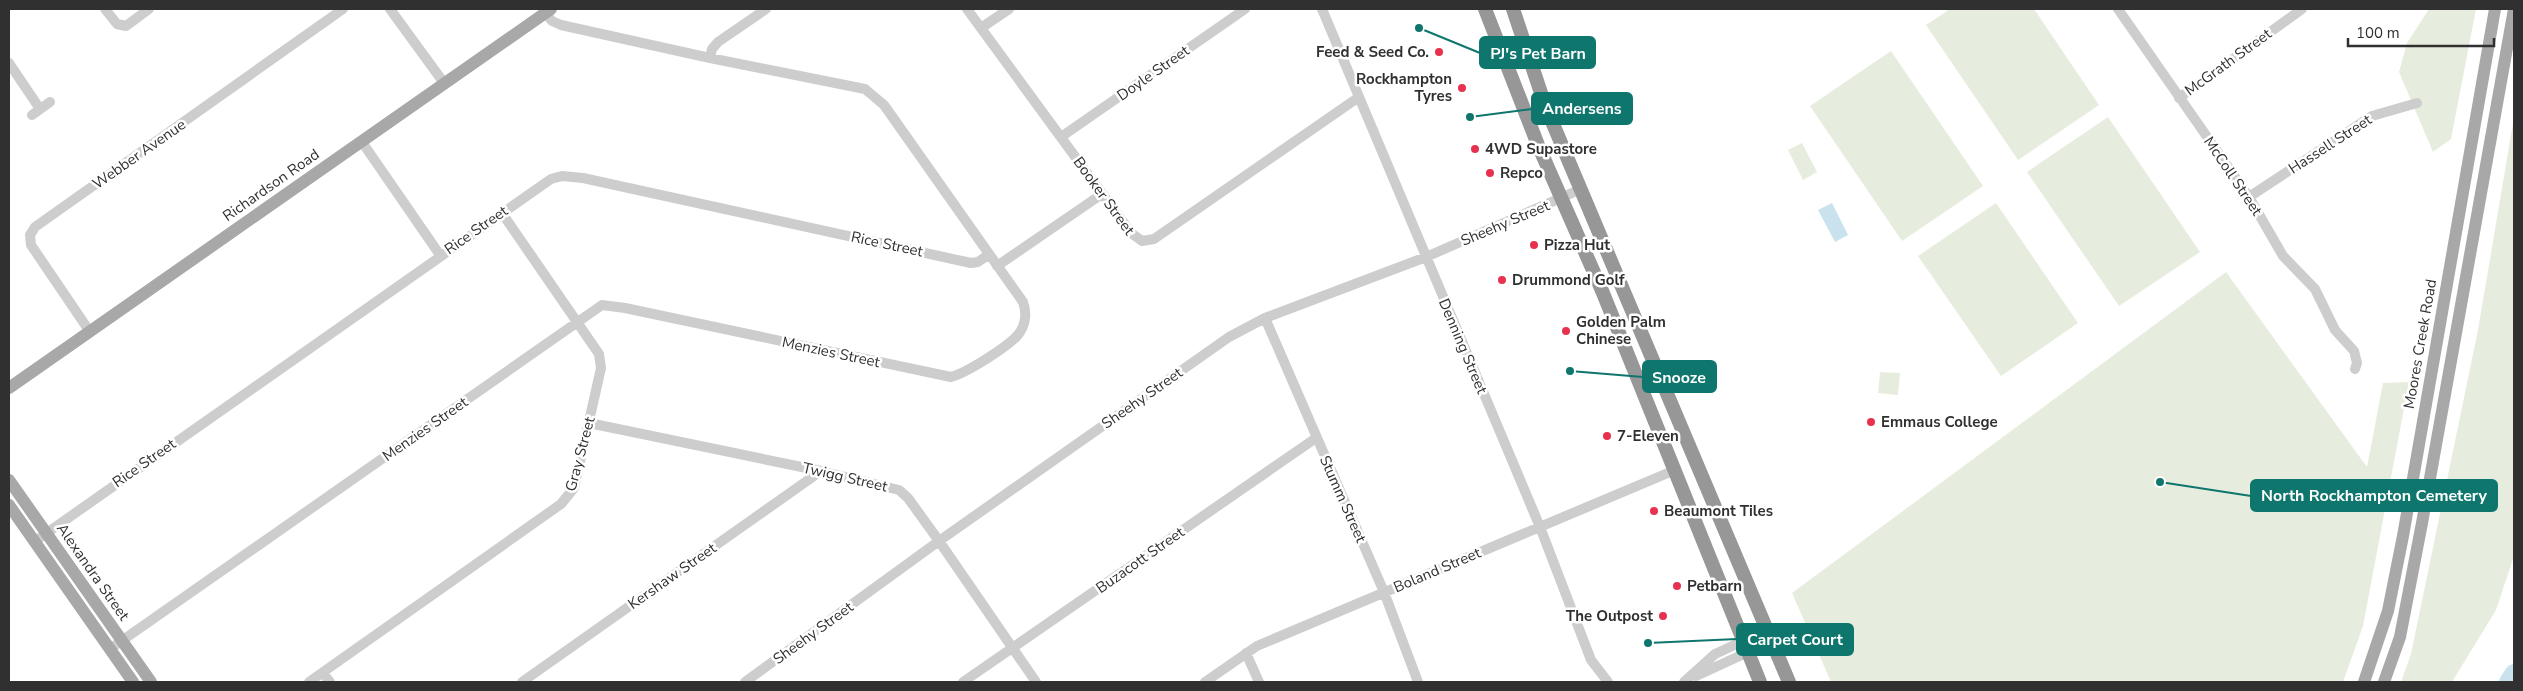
<svg xmlns="http://www.w3.org/2000/svg" width="2523" height="691" font-family="'Nunito Sans',sans-serif">
  <style>
    .green { fill: #e7edde }
    .water { fill: #cae2ed }
    .lines { fill: none; stroke-linecap: round; stroke-linejoin: round }
    .river { stroke: #cae2ed; stroke-width: 18 }
    .minor { stroke: #cdcdcd; stroke-width: 10 }
    .major { stroke: #a8a8a8; stroke-width: 12 }
    .highway { stroke: #979797; stroke-width: 14 }
    .poi-dot { fill: #e8314e; stroke: #fff; stroke-width: 2 }
    .labels { text-anchor: middle; dominant-baseline: central; stroke-width: 5; stroke-linejoin: round; paint-order: stroke }
    .poi-label { font-size: 15px; font-weight: bold; fill: #303030; stroke: #fff; text-anchor: start }
    .street-label { font-size: 15px; fill: #303030; stroke: #fff }
    .leader { fill: none; stroke: #0f766e; stroke-width: 2 }
    .callout-dot { fill: #0f766e; stroke: #fff; stroke-width: 2 }
    .callout { fill: #0f766e; stroke: #0f766e; stroke-width: 2 }
    .callout-label { font-size: 16px; text-anchor: middle; font-weight: bold; fill: #fff }
  </style>
  <rect width="100%" height="100%" fill="#fff"/>
  <path class="green" d="M1950 9H2034L2099 105 2018 160 1926 25Z
    M2429 9H2476L2451 139 2433 152 2399 72 2407 43Z
    M1891 51 1983 186 1902 241 1810 106Z
    M2108 117 2200 252 2119 306 2027 172Z
    M2514 117V556L2496 610 2452 682H2401L2411 654 2478 330Z
    M1802 143 1817 172 1803 180 1788 150Z
    M1996 203 2078 323 2001 376 1918 256Z
    M2226 272 2367 467 2383 383 2409 382 2363 626 2343 682H1831L1792 593Z
    M1880 372 1900 373 1898 395 1878 393Z"/>
  <path class="water" d="M1832 203 1848 235 1835 242 1818 210Z"/>
  <g class="lines">
    <path class="river" d="M2508 682 2514 673"/>
    <path class="minor" d="M105 9 117 24 126 26 149 9
      M390 9 444 83
      M967 9 1131 233 1142 241 1154 239 1359 97
      M1322 9 1540 527 1591 660 1608 682
      M2118 9 2249 197 2283 256 2315 289 2335 330 2354 351 2357 363 2355 369
      M981 28 1009 9
      M710 58 712 49 718 42 766 9
      M9 63 40 109
      M2179 98 2302 9
      M32 115 50 102
      M1061 137 1245 9
      M362 142 440 255
      M2249 197 2372 116 2417 103
      M997 266 1102 194
      M1265 318 1384 592 1418 682
      M90 332 31 245 30 235 35 227 343 9
      M589 423 821 471 899 490 908 498 939 541 1036 682
      M34 542 551 179 562 176 583 178 971 263 978 262 988 255
      M110 649 602 305 625 308 951 377C966 373 1006 348 1017 336 1026 326 1027 313 1023 302L884 105 865 89 710 58 561 25 552 21 545 13
      M1246 653 1259 682
      M323 673 330 682
      M1696 676 1772 641
      M309 682 561 504 574 488 601 368 599 354 502 213
      M522 682 821 471
      M745 682 939 541 1229 337 1265 318 1426 257 1581 189
      M963 682 1316 438
      M1205 682 1257 646 1675 470
      M1684 682 1715 654 1767 630"/>
    <path class="major" d="M9 388 551 9
      M9 480 151 682
      M9 505 133 682
      M2364 682 2388 611 2403 536 2495 9
      M2384 682 2400 637 2422 523 2514 9"/>
    <path class="highway" d="M1485 9 1538 145 1603 293 1760 682
      M1513 9 1545 105 1789 682"/>
  </g>
  <g class="poi-dot">
    <circle cx="1439" cy="52" r="5"/>
    <circle cx="1462" cy="88" r="5"/>
    <circle cx="1475" cy="149" r="5"/>
    <circle cx="1490" cy="173" r="5"/>
    <circle cx="1534" cy="245" r="5"/>
    <circle cx="1502" cy="280" r="5"/>
    <circle cx="1566" cy="331" r="5"/>
    <circle cx="1871" cy="422" r="5"/>
    <circle cx="1607" cy="436" r="5"/>
    <circle cx="1654" cy="511" r="5"/>
    <circle cx="1677" cy="586" r="5"/>
    <circle cx="1663" cy="616" r="5"/>
  </g>
  <g class="labels">
    <g class="poi-label">
      <text x="1429" y="52" text-anchor="end">Feed &amp; Seed Co.</text>
      <text x="1452" y="79" text-anchor="end">Rockhampton<tspan x="1452" dy="17">Tyres</tspan></text>
      <text x="1485" y="149">4WD Supastore</text>
      <text x="1500" y="173">Repco</text>
      <text x="1544" y="245">Pizza Hut</text>
      <text x="1512" y="280">Drummond Golf</text>
      <text x="1576" y="322">Golden Palm<tspan x="1576" dy="17">Chinese</tspan></text>
      <text x="1881" y="422">Emmaus College</text>
      <text x="1617" y="436">7-Eleven</text>
      <text x="1664" y="511">Beaumont Tiles</text>
      <text x="1687" y="586">Petbarn</text>
      <text x="1653" y="616" text-anchor="end">The Outpost</text>
    </g>
    <g class="street-label">
      <text transform="translate(2228 62) rotate(-36)">McGrath Street</text>
      <text transform="translate(1153 73) rotate(-35)">Doyle Street</text>
      <text transform="translate(2330 144) rotate(-33)">Hassell Street</text>
      <text transform="translate(139 154) rotate(-35)">Webber Avenue</text>
      <text transform="translate(2233 176) rotate(56)">McColl Street</text>
      <text transform="translate(271 185) rotate(-35)">Richardson Road</text>
      <text transform="translate(1104 196) rotate(54)">Booker Street</text>
      <text transform="translate(1505 223) rotate(-23)">Sheehy Street</text>
      <text transform="translate(476 230) rotate(-35)">Rice Street</text>
      <text transform="translate(887 244) rotate(12)">Rice Street</text>
      <text transform="translate(2420 344) rotate(-80)">Moores Creek Road</text>
      <text transform="translate(1463 346) rotate(67)">Denning Street</text>
      <text transform="translate(831 352) rotate(12)">Menzies Street</text>
      <text transform="translate(1142 398) rotate(-35)">Sheehy Street</text>
      <text transform="translate(425 429) rotate(-35)">Menzies Street</text>
      <text transform="translate(580 454) rotate(-75)">Gray Street</text>
      <text transform="translate(144 463) rotate(-35)">Rice Street</text>
      <text transform="translate(845 477) rotate(13)">Twigg Street</text>
      <text transform="translate(1343 499) rotate(66)">Stumm Street</text>
      <text transform="translate(1140 560) rotate(-35)">Buzacott Street</text>
      <text transform="translate(1437 570) rotate(-23)">Boland Street</text>
      <text transform="translate(93 572) rotate(55)">Alexandra Street</text>
      <text transform="translate(672 576) rotate(-35)">Kershaw Street</text>
      <text transform="translate(813 633) rotate(-36)">Sheehy Street</text>
    </g>
  </g>
  <path class="leader" d="M1419 28L1480 53M1470 117L1532 109M1570 371L1643 377M2160 482L2251 496M1648 643L1737 639"/>
  <g class="callout-dot">
    <circle cx="1419" cy="28" r="5"/>
    <circle cx="1470" cy="117" r="5"/>
    <circle cx="1570" cy="371" r="5"/>
    <circle cx="2160" cy="482" r="5"/>
    <circle cx="1648" cy="643" r="5"/>
  </g>
  <g class="callout">
    <rect x="1480" y="37" width="115" height="31" rx="5"/>
    <rect x="1532" y="93" width="100" height="31" rx="5"/>
    <rect x="1643" y="361" width="73" height="31" rx="5"/>
    <rect x="2251" y="480" width="246" height="31" rx="5"/>
    <rect x="1737" y="624" width="116" height="31" rx="5"/>
  </g>
  <g class="callout-label">
    <text x="1538" y="59">PJ's Pet Barn</text>
    <text x="1582" y="114">Andersens</text>
    <text x="1679" y="383">Snooze</text>
    <text x="2374" y="501">North Rockhampton Cemetery</text>
    <text x="1795" y="645">Carpet Court</text>
  </g>
  <rect width="2523" height="691" fill="none" stroke="#303030" stroke-width="20"/>
  <path d="M2348 38v8h146v-8" fill="none" stroke="#303030" stroke-width="2.5"/>
  <text x="2356" y="38" font-size="15" fill="#303030" stroke="#ffffff" stroke-width="4" paint-order="stroke">100 m</text>
</svg>
